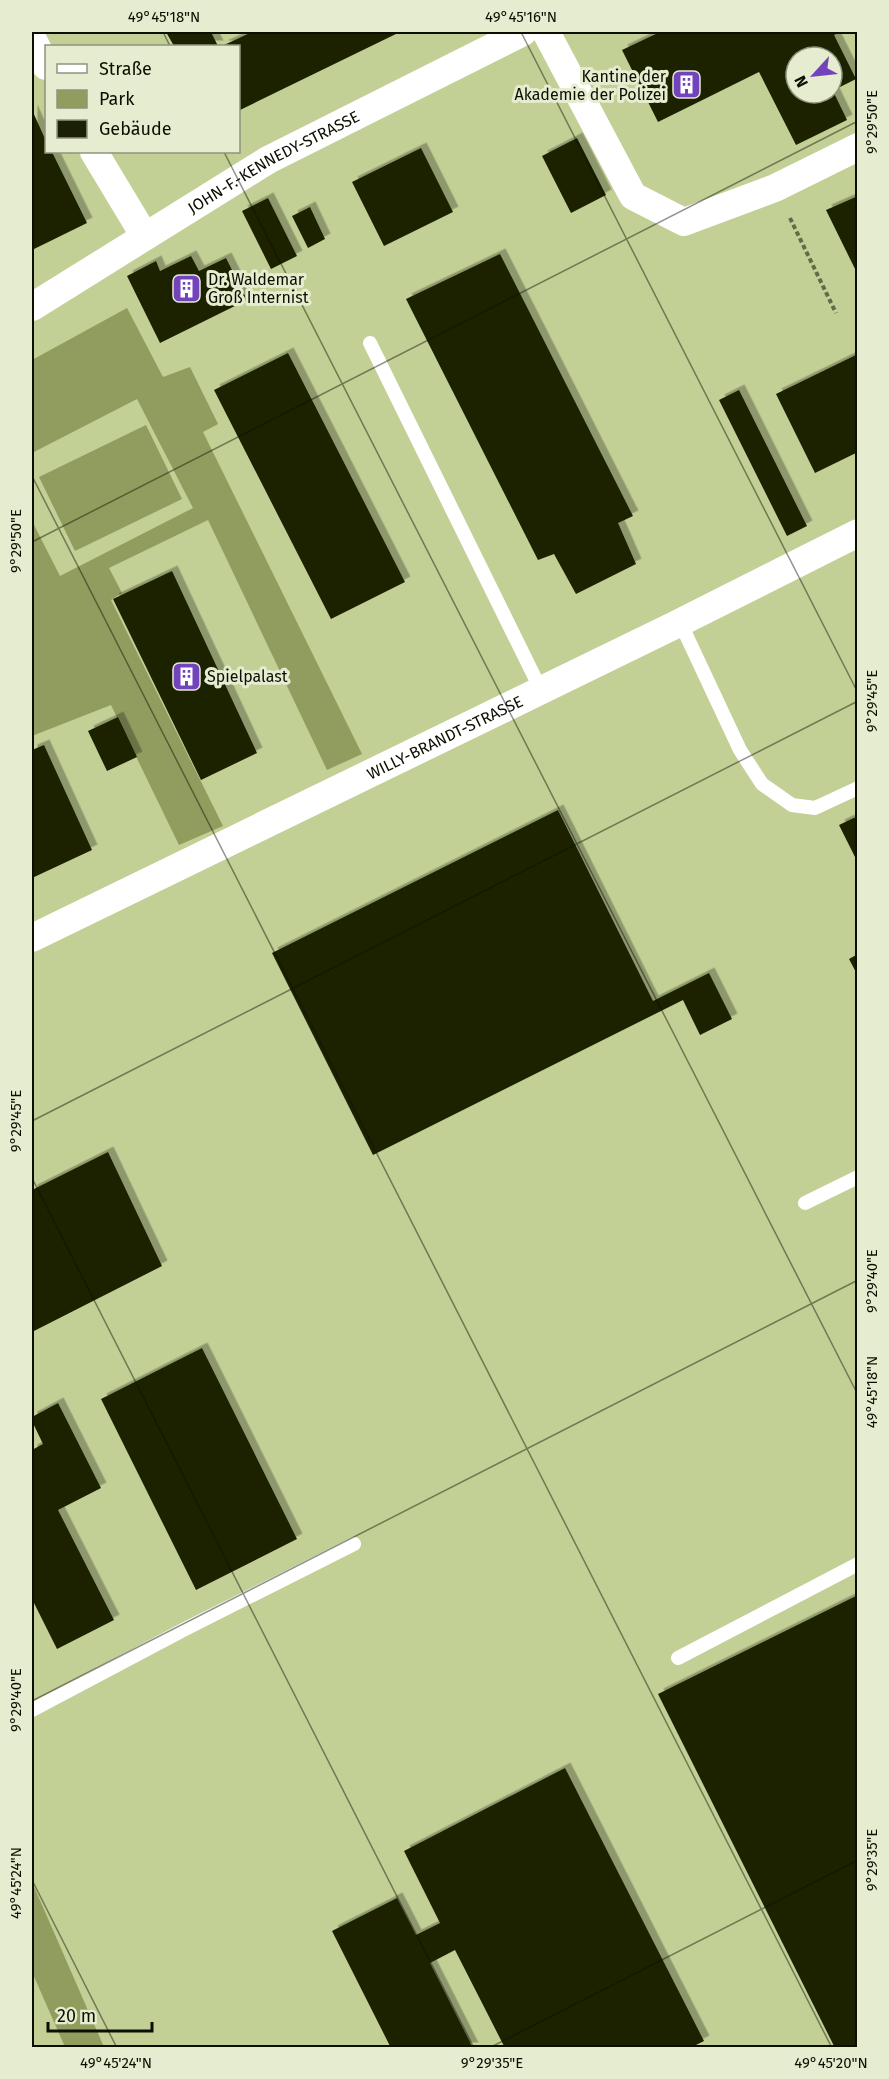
<svg xmlns="http://www.w3.org/2000/svg" width="889" height="2079" font-family="'Fira Sans',sans-serif">
  <style>
    .green { fill: #919d5f }
    .building { fill: #1b2004; filter: url(#shadow) }
    .lines { fill: none; stroke-linecap: round; stroke-linejoin: round }
    .path { stroke: #626a47; stroke-width: 4; stroke-dasharray: 4.5 3; stroke-linecap: butt }
    .service { stroke: #fff; stroke-width: 14 }
    .minor { stroke: #fff; stroke-width: 28 }
    .ticks { fill: none; stroke: #0c0f00; stroke-width: 1.5; stroke-opacity: 0.45 }
    .labels { text-anchor: middle; dominant-baseline: central; stroke-width: 6; stroke-linejoin: round; paint-order: stroke }
    .poi-label { font-size: 16px; fill: #0c0f00; stroke: #e5eccf; text-anchor: start }
    .street-label { font-size: 16px; fill: #0c0f00; stroke: #e5eccf }
    .neatline { fill: none; stroke: #0c0f00; stroke-width: 2 }
    .ticks-label { font-size: 15px; text-anchor: middle; fill: #0c0f00 }
  </style>
  <defs>
    <filter id="shadow"><feDropShadow dx="5.5" dy="-5.5" stdDeviation="0" flood-color="#0004"/></filter>
  </defs>
  <rect width="100%" height="100%" fill="#c2cf95"/>
  <path class="green" d="M127 308 163 377 190 367 218 424 203 432 362 754 327 770 208 520 109 568 122 593 111 600 223 826 179 845 111 705 32 736V521L60 576 193 508 137 399 32 453V360Z
    M146 425 182 499 75 551 39 477Z
    M32 1882 104 2047H65L32 1972Z"/>
  <path class="building" d="M166 32H211L218 46H174Z
    M252 32H400L238 111V46H222Z
    M660 32H840L834 35 856 79 832 91V57H796V93H834L847 120 796 145 759 72 658 122 622 50Z
    M32 110 46 141V152H52L87 223 32 250Z
    M577 138 606 195 571 213 542 156Z
    M421 148 453 212 384 246 352 182Z
    M858 196V275L826 210Z
    M268 198 297 256 271 269 242 211Z
    M310 207 325 239 308 248 292 216Z
    M500 254 633 516 618 523 636 564 576 594 554 554 538 560 406 299Z
    M191 256 199 271 226 258 247 300 160 343 127 276 156 261 160 271Z
    M288 353 405 582 331 619 214 390Z
    M858 354V452L815 473 776 394Z
    M739 390 807 526 787 536 719 400Z
    M172 571 257 753 201 780 113 599Z
    M118 717 137 757 107 771 88 731Z
    M44 745 92 850 32 878V750Z
    M558 810 653 1001 709 973 732 1019 700 1035 683 1000 373 1155 272 953Z
    M858 816V863L839 825Z
    M858 954V976L849 959Z
    M108 1152 162 1266 32 1332V1190Z
    M202 1348 297 1539 196 1590 101 1399Z
    M58 1403 101 1488 58 1510 114 1620 57 1649 32 1599V1450L43 1444 32 1421V1417Z
    M858 1595V2048H835L658 1694Z
    M565 1768 704 2041 690 2048H505L455 1950 430 1963 473 2048H391L332 1931 397 1898 416 1935 440 1923 404 1851Z"/>
  <g class="lines">
    <path class="path" d="M790 218 836 313"/>
    <path class="service" d="M370 343 541 690
      M680 622 740 750 762 784 792 805 815 808 858 788
      M805 1203 858 1177
      M678 1658 858 1564
      M32 1710 185 1629 354 1544"/>
    <g class="minor">
      <path d="M546 32 633 196 684 222 775 188 858 147"/>
      <path d="M32 38 46 66"/>
      <path d="M94 152 144 235"/>
      <path id="s1" d="M32 307 268 160 523 32"/>
      <path id="s2" d="M32 938 673 626 858 533"/>
    </g>
  </g>
  <path class="ticks" d="M163 32 170 46M521 32 858 693M224 152 858 1395M32 476 832 2048M32 542 858 121M32 1121 858 701M32 1178 474 2048M32 1701 858 1280M32 1880 117 2048M489 2048 858 1860"/>
  <defs>
    <symbol id="building-square" viewBox="-11 -11 22 22"><rect x="-9" y="-9" width="18" height="18" rx="4" fill="#7343bb" stroke="#e5eccf"/><path d="M-4-6H4V6H1V3H-1V6H-4ZM-2.5-4.3h1.7v1.8h-1.7ZM.8-4.3h1.7v1.8H.8ZM-2.5-1h1.7V.8h-1.7ZM.8-1h1.7V.8H.8Z" fill="#fff"/></symbol>
  </defs>
  <g fill-rule="evenodd">
    <use href="#building-square" x="670" y="68" width="33" height="33"/>
    <use href="#building-square" x="170" y="272" width="33" height="33"/>
    <use href="#building-square" x="170" y="660" width="33" height="33"/>
  </g>
  <g class="labels">
    <g class="poi-label">
      <text x="666" y="76" text-anchor="end">Kantine der<tspan x="666" dy="18">Akademie der Polizei</tspan></text>
      <text x="208" y="279">Dr. Waldemar<tspan x="208" dy="18">Groß Internist</tspan></text>
      <text x="207" y="676">Spielpalast</text>
    </g>
    <g class="street-label">
      <text stroke="none"><textPath href="#s1" startOffset="282">JOHN-F.-KENNEDY-STRASSE</textPath></text>
      <text stroke="none"><textPath href="#s2" startOffset="459">WILLY-BRANDT-STRASSE</textPath></text>
    </g>
  </g>
  <rect width="889" height="2079" fill="none" stroke="#e5eccf" stroke-width="66"/>
  <rect x="45" y="45" width="195" height="108" fill="#e5eccf" stroke="#8e947c" stroke-width="1.5"/>
  <rect x="57" y="64" width="30" height="9" fill="#ffffff" stroke="#8e947c" stroke-width="1.5"/>
  <text x="99" y="75" font-size="18" fill="#0c0f00">Straße</text>
  <rect x="57" y="90" width="30" height="18" fill="#919d5f" stroke="#8e947c" stroke-width="1.5"/>
  <text x="99" y="105" font-size="18" fill="#0c0f00">Park</text>
  <rect x="57" y="120" width="30" height="18" fill="#1b2004" stroke="#8e947c" stroke-width="1.5"/>
  <text x="99" y="135" font-size="18" fill="#0c0f00">Gebäude</text>
  <g transform="translate(814 75) rotate(243)"><circle r="28" fill="#e5eccf" stroke="#8e947c" stroke-width="1.5"/>
  <path d="M0-4.5L10 22L0 15L-10 22Z" fill="#7343bb"/>
  <text y="-9" font-size="16" font-weight="bold" text-anchor="middle" fill="#0c0f00">N</text>
  </g>
  <path d="M48 2022v9h104v-9" fill="none" stroke="#0c0f00" stroke-width="3"/>
  <text x="57" y="2022" font-size="18" fill="#0c0f00" stroke="#e5eccf" stroke-width="4.5" paint-order="stroke">20 m</text>
  <rect x="33" y="33" width="823" height="2013" class="neatline"/>
  <g class="ticks-label">
    <text x="164" y="22">49°45'18"N</text>
    <text x="521" y="22">49°45'16"N</text>
    <text transform="translate(872 122) rotate(-90)" y="5">9°29'50"E</text>
    <text transform="translate(16 541) rotate(-90)" y="5">9°29'50"E</text>
    <text transform="translate(872 701) rotate(-90)" y="5">9°29'45"E</text>
    <text transform="translate(16 1121) rotate(-90)" y="5">9°29'45"E</text>
    <text transform="translate(872 1281) rotate(-90)" y="5">9°29'40"E</text>
    <text transform="translate(872 1392) rotate(-90)" y="5">49°45'18"N</text>
    <text transform="translate(16 1700) rotate(-90)" y="5">9°29'40"E</text>
    <text transform="translate(872 1860) rotate(-90)" y="5">9°29'35"E</text>
    <text transform="translate(16 1883) rotate(-90)" y="5">49°45'24"N</text>
    <text x="116" y="2068">49°45'24"N</text>
    <text x="492" y="2068">9°29'35"E</text>
    <text x="831" y="2068">49°45'20"N</text>
  </g>
</svg>
